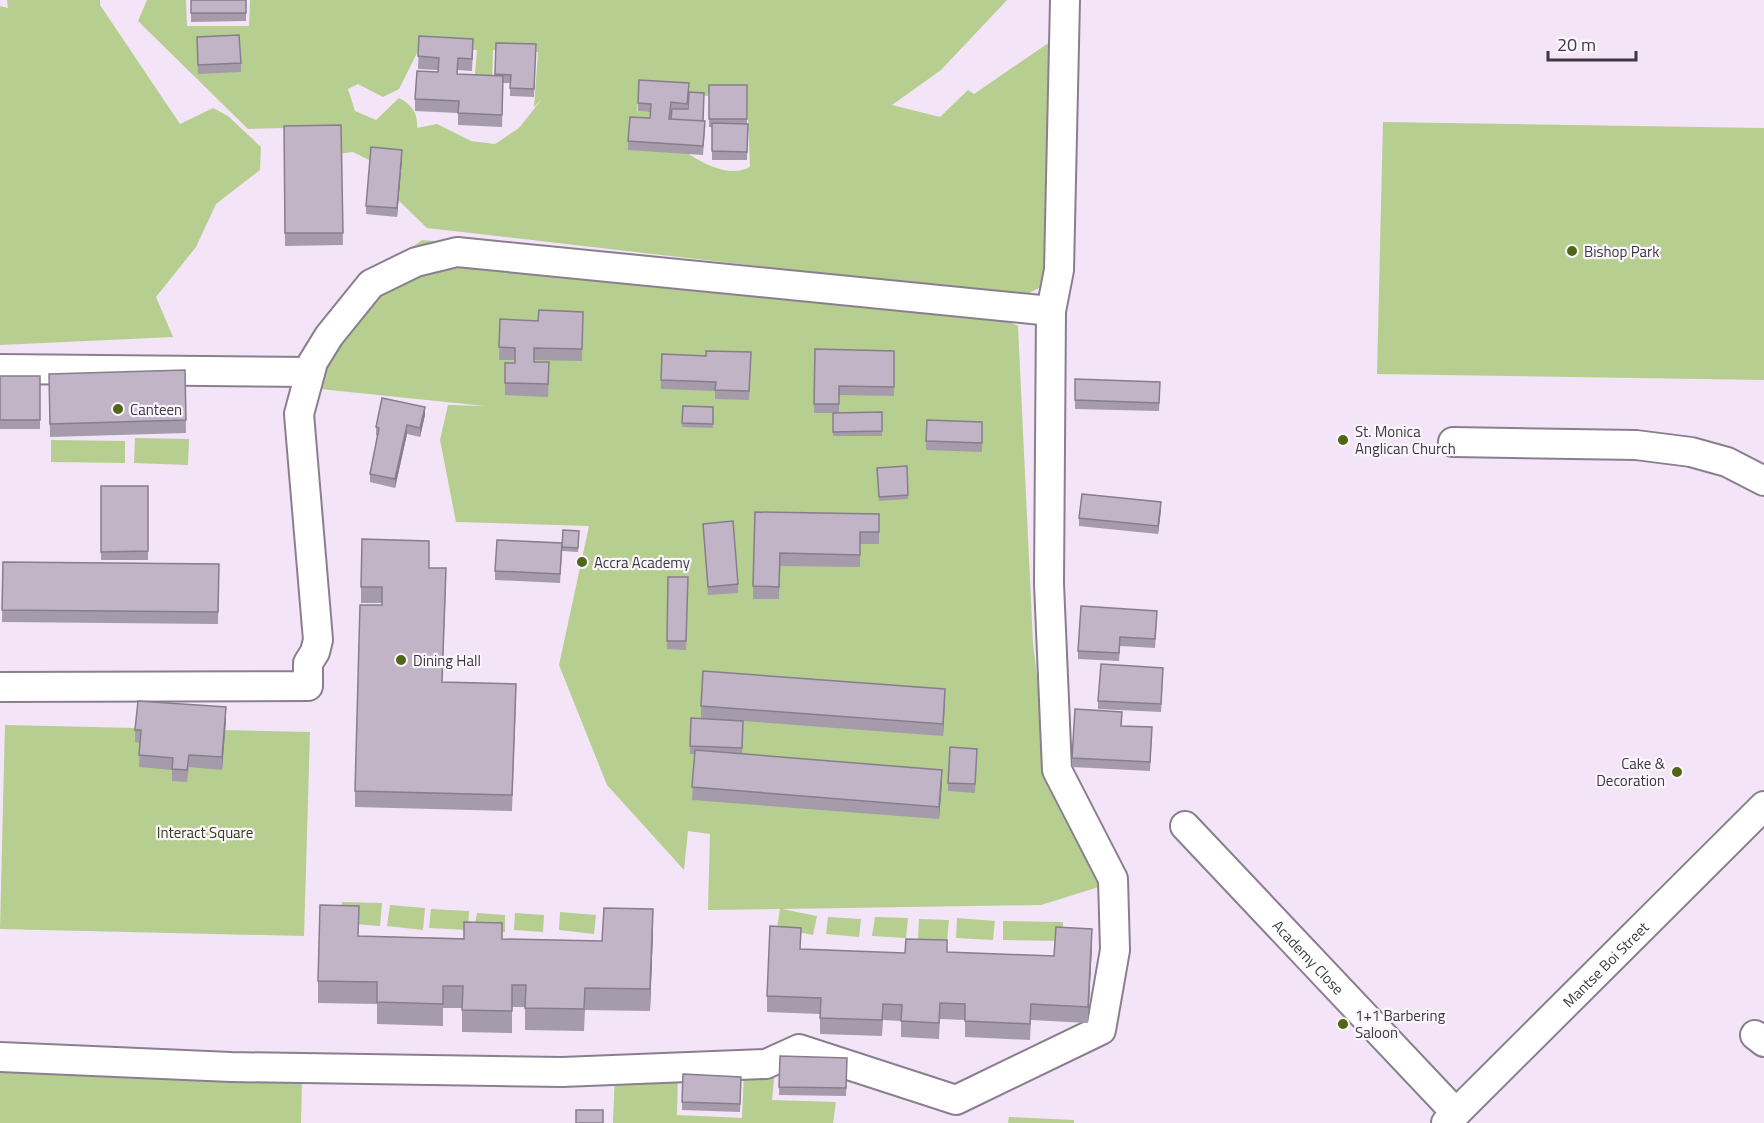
<svg xmlns="http://www.w3.org/2000/svg" width="1764" height="1123" font-family="'Titillium Web',sans-serif">
  <style>
    .green { fill: #b6ce8f; fill-rule: evenodd }
    .lines { fill: none; stroke-linecap: round; stroke-linejoin: round }
    .minor-casing { stroke: #8a7e8f; stroke-width: 32 }
    .minor { stroke: #fff; stroke-width: 28 }
    .wall { fill: #a69baa }
    .shaded-wall { fill: #877e8b }
    .building { fill: #c1b4c6; stroke: #877e8b; stroke-width: 1.5 }
    .poi-dot { fill: #4f6716; stroke: #fbf6fd; stroke-width: 2 }
    .labels { text-anchor: middle; dominant-baseline: central; stroke-width: 4.5; stroke-linejoin: round; paint-order: stroke }
    .poi-label { font-size: 15px; fill: #3e3940; stroke: #fbf6fd; text-anchor: start }
    .park-label { font-size: 15px; fill: #324112; stroke: #fbf6fd }
    .street-label { font-size: 15px; fill: #3e3940; stroke: #fbf6fd }
  </style>
  <rect width="100%" height="100%" fill="#f3e5f7"/>
  <path class="green" d="M7 0H100V5L180 124 213 108 228 116 261 147 260 170 216 204 196 247 156 297 173 337 0 345V6L8 8Z
    M147 0H186L187 26H249L250 0H1007L941 70 892 105 940 117 968 90 974 94 1066 31 1052 277 1039 288 1019 298 918 283 1018 326 1033 643 1045 744 1102 886 1041 905 782 909 817 916 813 935 777 928 780 909 708 910 710 834 688 831 684 870 607 785 559 665 589 526 456 522 440 440 448 405 485 406 320 389 300 380 363 283 422 240 809 272 427 228 390 192 387 169 353 152 330 155 287 128 248 129 138 21ZM419 49 477 50 475 74H460L459 84 492 86 493 50 538 52 534 107 542 99 519 128 495 144 471 141 437 124 417 128C418 113 412 105 399 98L376 120 355 111 348 89 358 84 383 97 399 89ZM639 88 690 91V95L708 96 709 92 747 93 750 167C719 184 674 143 649 126L650 112 637 111Z
    M1383 122 1764 128V380L1377 374Z
    M135 438 189 439 188 465 134 463Z
    M51 440 125 441V463L51 462Z
    M5 725 310 732 304 936 0 929Z
    M342 902 382 903 380 926 340 923Z
    M390 905 425 908 423 930 387 926Z
    M431 909 469 911 468 930 429 928Z
    M560 912 596 915 594 934 559 930Z
    M477 913 505 915V932L474 930Z
    M515 913 544 915 543 932 514 930Z
    M828 917 861 919 859 937 826 934Z
    M875 917 908 918 906 938 872 936Z
    M957 918 995 921 993 940 956 938Z
    M919 919 949 920 947 941 918 940Z
    M1003 921 1063 922V941L1003 940Z
    M0 1065 302 1082 301 1123H0Z
    M775 1069 772 1100 836 1102 833 1123H613L615 1073H678L677 1115 742 1118 744 1070Z
    M1009 1117 1074 1120V1123H1008Z"/>
  <g class="lines">
    <defs>
      <g id="minor">
        <path d="M0 369 310 372"/>
        <path d="M1453 442 1636 445 1691 452 1727 462 1764 481"/>
        <path d="M0 687 308 686V663L315 652 318 640 299 414 313 362 329 336 371 284 416 262 457 252 1051 311 1059 270 1065 0"/>
        <path id="s1" d="M1185 826 1456 1113"/>
        <path d="M1755 1035 1764 1042"/>
        <path d="M0 1057 231 1067 562 1072 766 1064 799 1049 956 1100 1101 1030 1115 950 1113 879 1057 770 1049 584 1051 311"/>
        <path id="s2" d="M1446 1123 1764 806"/>
      </g>
    </defs>
    <use href="#minor" class="minor-casing"/>
    <use href="#minor" class="minor"/>
  </g>
  <path class="wall" d="M191 0H246V21L191 22Z
    M419 36 473 51 472 71 458 70 457 74 495 76 496 43 536 44 534 97 510 96V83H503L502 127 458 125V113L415 111V99L438 72V70L418 69Z
    M197 46 241 63V72L198 74Z
    M709 85H747V124H748L747 160H712V127H709Z
    M689 92 687 109 703 121 705 129 703 155 628 150V141L650 118V112L638 111V103Z
    M341 125 343 245 285 246 284 126Z
    M402 159 397 217 366 214V206Z
    M583 312 582 361 534 360V362L549 375 548 397 505 395V363H515V360H499L500 319 538 321Z
    M815 349 894 351V396L839 395V413L882 412V436H833V413H814Z
    M751 360 749 400 715 399V391L661 389V380Z
    M185 370 186 433 50 437 49 374Z
    M0 376H40V429H0Z
    M1075 379 1160 390 1159 411 1075 409Z
    M683 406 713 407V428L682 427Z
    M425 415 420 437 407 434 395 488 370 482V474L378 436 376 435V427Z
    M982 422V452L926 450V441Z
    M907 466 908 499 879 501 877 468Z
    M101 486H148V560H101Z
    M1161 510 1158 534 1079 526V518Z
    M755 512 879 514V544H860V567L780 566 779 599H753Z
    M703 524 738 584V593L708 595Z
    M563 530 579 531 578 552 562 551Z
    M562 552 560 583 495 580V571Z
    M3 562 219 564 218 624 2 622Z
    M429 568 446 584 442 682 516 700 512 811 355 807V791L382 605V603H361V587Z
    M668 577H688L686 650 667 649Z
    M1157 619 1155 648 1120 646 1119 661 1078 659V651Z
    M1163 676 1161 712 1098 709V701Z
    M945 701 943 736 743 721 742 753 942 782 939 819 692 800 695 754H690V746L701 718V706Z
    M226 720 222 770 189 767 187 782 172 781V770L139 767 140 743 135 742V730Z
    M1122 726 1152 735 1150 771 1072 767V758Z
    M977 757 975 793 948 791V783Z
    M653 931 650 1011 585 1010 584 1031 525 1030V1007H512V1033L462 1032V1008H443V1026L377 1024V1004L318 1003V981L358 936 602 941Z
    M1092 945 1088 1023 1031 1020 1030 1040 965 1037V1020L940 1019 939 1039 901 1037V1021L883 1020 882 1036 820 1034V1014L767 1012V996L801 949 905 953 947 952 1054 956Z
    M780 1056 847 1058 846 1096 779 1095Z
    M741 1077 740 1112 682 1110V1102Z"/>
  <path class="shaded-wall" d="M402 150V159L397 217V208Z
    M425 407V415L420 437V428Z
    M407 425V434L395 488V479Z
    M1161 502V510L1158 534V526Z
    M945 689V701L943 736V724Z
    M226 707V720L222 770V757Z
    M942 770V782L939 819V807Z
    M653 909V931L650 1011V989Z
    M1092 929V945L1088 1023V1007Z"/>
  <path class="building" d="M191 0H246V13H191Z
    M239 35 241 63 198 65 197 37Z
    M419 36 473 39 472 59 458 58 457 74 503 76 502 115 458 113 459 101 415 99 417 71 438 72 439 58 418 56Z
    M496 43 536 44 534 89 510 88 511 75 495 74Z
    M639 80 689 83 687 104 671 102 669 119 705 121 703 146 628 141 630 117 650 118 651 104 638 103Z
    M709 85H747V119H709Z
    M689 92 704 93 703 121 671 119 672 109H688Z
    M712 123 748 124 747 152 712 151Z
    M341 125 343 233H285L284 126Z
    M371 147 402 150 397 208 366 206Z
    M539 310 583 312 582 349 534 348V362H549L548 384 505 383V363H515V348L499 347 500 319 538 321Z
    M815 349 894 351V387L839 386V404H814Z
    M706 351 751 352 749 391 715 390 716 382 661 380 662 354 706 356Z
    M185 370 186 420 50 424 49 374Z
    M0 376H40V420H0Z
    M1075 379 1160 382 1159 403 1075 400Z
    M382 398 425 407 420 428 407 425 395 479 370 474 379 428 376 427Z
    M683 406 713 407V424L682 423Z
    M882 412V431L833 432V413Z
    M927 420 982 422V443L926 441Z
    M907 466 908 495 879 497 877 468Z
    M101 486H148V551L101 552Z
    M1082 494 1161 502 1158 526 1079 518Z
    M755 512 879 514V532H860V555L780 553 779 587 753 586Z
    M733 521 738 584 708 587 703 524Z
    M563 530 579 531 578 548 562 547Z
    M362 539 429 541V568H446L442 682 516 684 512 795 355 791 360 605H382V587H361Z
    M497 540 562 543 560 574 495 571Z
    M3 562 219 564 218 612 2 610Z
    M668 577H688L686 641H667Z
    M1081 606 1157 611 1155 639 1120 637 1119 653 1078 651Z
    M1101 664 1163 668 1161 704 1098 701Z
    M703 671 945 689 943 724 701 706Z
    M138 701 226 707 222 757 189 755 187 770 172 769 173 758 139 755 141 730H135Z
    M1075 709 1122 712 1121 726 1152 727 1150 762 1072 758Z
    M691 718 743 721 742 748 690 746Z
    M950 747 977 749 975 784 948 783Z
    M695 750 942 770 939 807 692 787Z
    M320 905 359 906 358 936 464 939V922L502 923V939L602 941 604 908 653 909 650 989 585 988 584 1009 525 1008 526 985H512V1011L462 1010 463 986H443V1004L377 1002V982L318 981Z
    M770 926 801 928 800 949 905 953 906 939 947 940V952L1054 956 1056 927 1092 929 1088 1007 1031 1004 1030 1024 965 1021V1004L940 1003 939 1023 901 1021 902 1005 883 1004 882 1020 820 1018 821 998 767 996Z
    M780 1056 847 1058 846 1088 779 1087Z
    M683 1074 741 1077 740 1104 682 1102Z
    M576 1110H603V1123H576Z"/>
  <g class="poi-dot">
    <circle cx="1572" cy="251" r="6"/>
    <circle cx="118" cy="409" r="6"/>
    <circle cx="1343" cy="440" r="6"/>
    <circle cx="582" cy="562" r="6"/>
    <circle cx="401" cy="660" r="6"/>
    <circle cx="1677" cy="772" r="6"/>
    <circle cx="1343" cy="1024" r="6"/>
  </g>
  <g class="labels">
    <g class="poi-label">
      <text x="1584" y="251">Bishop Park</text>
      <text x="130" y="409">Canteen</text>
      <text x="1355" y="431">St. Monica<tspan x="1355" dy="17">Anglican Church</tspan></text>
      <text x="594" y="562">Accra Academy</text>
      <text x="413" y="660">Dining Hall</text>
      <text x="1665" y="763" text-anchor="end">Cake &amp;<tspan x="1665" dy="17">Decoration</tspan></text>
      <text x="1355" y="1015">1+1 Barbering<tspan x="1355" dy="17">Saloon</tspan></text>
    </g>
    <g class="park-label">
      <text x="205" y="832">Interact Square</text>
    </g>
    <g class="street-label">
      <text stroke="none"><textPath href="#s1" startOffset="180">Academy Close</textPath></text>
      <text stroke="none"><textPath href="#s2" startOffset="225">Mantse Boi Street</textPath></text>
    </g>
  </g>
  <path d="M1548 51v9h88v-9" fill="none" stroke="#3e3940" stroke-width="3"/>
  <text x="1557" y="51" font-size="18" fill="#3e3940" stroke="#fbf6fd" stroke-width="4.5" paint-order="stroke">20 m</text>
</svg>
